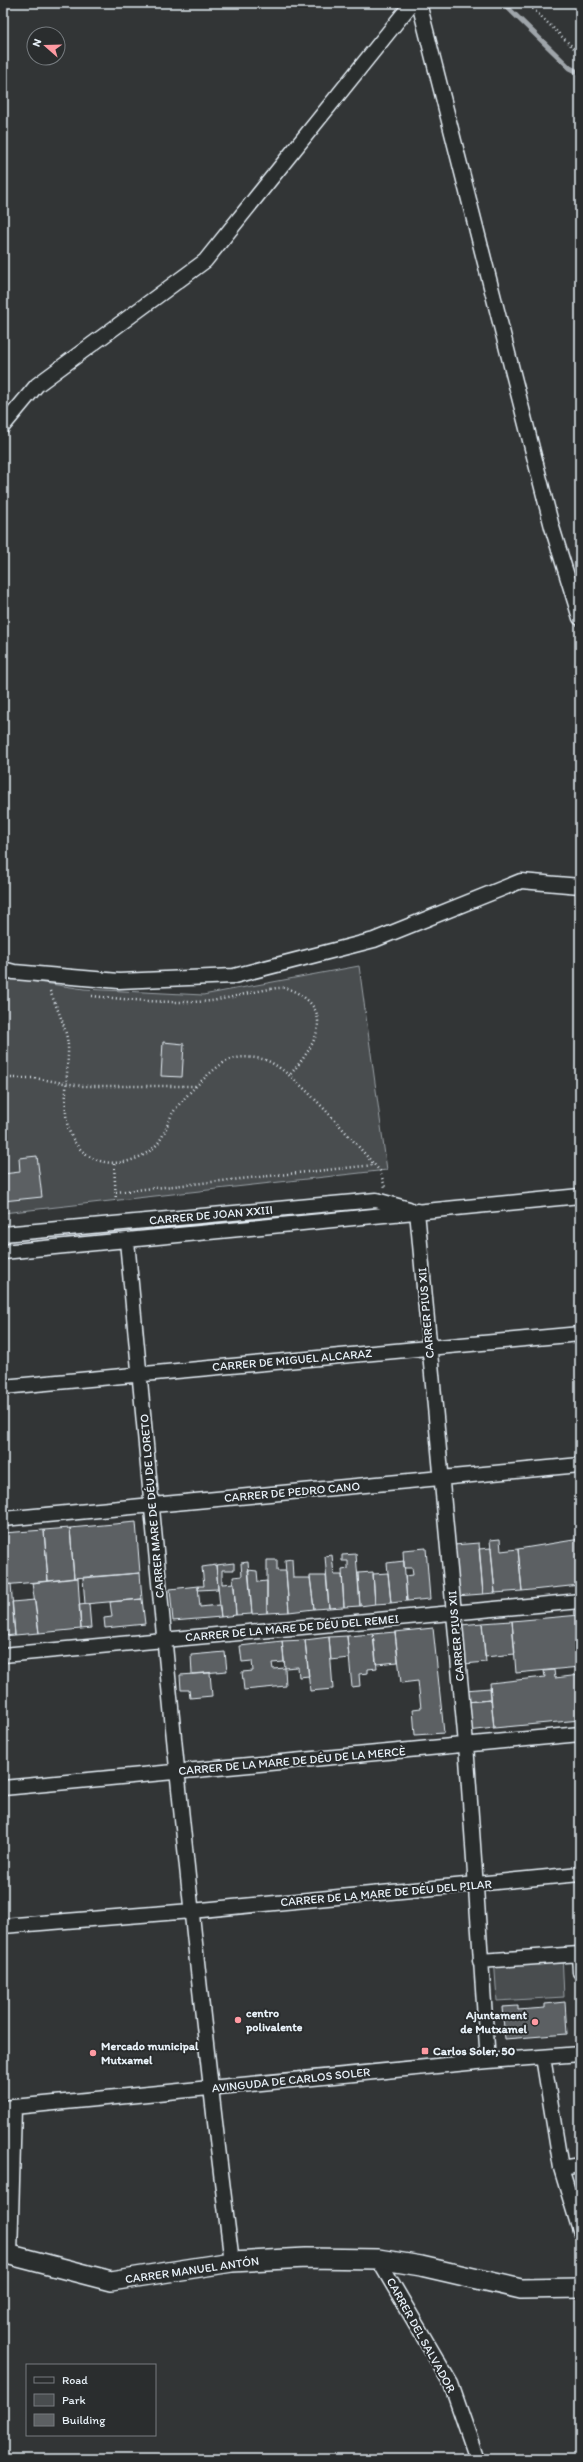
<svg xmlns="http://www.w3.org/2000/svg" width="583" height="2462" font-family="Itim,sans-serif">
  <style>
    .green { fill: #494d4f; stroke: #989fa4 }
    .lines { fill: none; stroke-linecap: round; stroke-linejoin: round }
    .stream { stroke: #9fa5aa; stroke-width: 5 }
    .building { fill: #5c6063; stroke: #e8f1f8 }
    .street-casing { stroke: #e8f1f8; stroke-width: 17 }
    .secondary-casing { stroke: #e8f1f8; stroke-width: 22 }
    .path { stroke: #e8f1f8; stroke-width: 2.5; stroke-dasharray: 1 3; stroke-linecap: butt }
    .street { stroke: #2a2d2e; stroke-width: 14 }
    .secondary { stroke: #2a2d2e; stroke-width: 19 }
    .poi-dot { fill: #ff9aa2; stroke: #2a2d2e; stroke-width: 1.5 }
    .labels { text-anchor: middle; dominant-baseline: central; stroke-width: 4; stroke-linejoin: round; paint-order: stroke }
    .street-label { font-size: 12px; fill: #e8f1f8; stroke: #2a2d2e }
    .poi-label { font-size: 12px; font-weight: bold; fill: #e8f1f8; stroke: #2a2d2e; text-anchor: start }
  </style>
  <rect width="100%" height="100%" fill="#323536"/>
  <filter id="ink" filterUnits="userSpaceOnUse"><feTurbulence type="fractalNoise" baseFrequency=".025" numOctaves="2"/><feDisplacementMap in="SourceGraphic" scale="8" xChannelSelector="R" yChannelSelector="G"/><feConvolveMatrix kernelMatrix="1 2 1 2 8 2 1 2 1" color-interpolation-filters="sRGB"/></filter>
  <g filter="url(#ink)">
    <path class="green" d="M359 966 387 1170 3 1213V977L84 989 203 995Z
      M562 1953 564 1997 497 2001 494 1957Z"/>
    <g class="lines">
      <path class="stream" d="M503 3 570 68 580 73"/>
    </g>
    <path class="building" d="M163 1042 184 1044 182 1077 161 1076Z
      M37 1156 42 1197 3 1201V1174L20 1172 19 1158Z
      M136 1522 140 1573 74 1578 70 1528Z
      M70 1528 74 1578 48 1581 44 1530Z
      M44 1530 48 1581 3 1585V1533Z
      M500 1539 501 1551 518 1549 522 1591 495 1593 490 1540Z
      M580 1539V1585L522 1591 518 1549Z
      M479 1543 483 1594 456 1596 453 1545Z
      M426 1548 430 1599 407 1601 405 1576 413 1575 412 1568H404L403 1550Z
      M491 1548 495 1593 483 1594 479 1549Z
      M356 1554 360 1606 344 1607 342 1570 348 1569V1561H342V1555Z
      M332 1555 334 1575H342L344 1607 329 1608 325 1556Z
      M292 1559 293 1578H310L314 1609 289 1612 285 1560Z
      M267 1560H277V1571H286L289 1612 267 1613Z
      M404 1561 407 1601 391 1603 387 1563Z
      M248 1562 252 1614 236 1615 233 1577 242 1576 241 1563Z
      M234 1563V1570H222V1584L234 1583 236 1615 221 1617 216 1565Z
      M216 1565 218 1589 198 1590V1586H204L202 1567Z
      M248 1570 257 1571 258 1582 267 1581V1613L252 1614Z
      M373 1572 375 1604 360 1606 358 1573Z
      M140 1573 142 1599 85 1604 83 1578Z
      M388 1573 391 1603 375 1604 373 1574Z
      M310 1576H326L329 1608 314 1609Z
      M78 1578 81 1629 39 1633 32 1583Z
      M11 1584 15 1635 3 1636V1585Z
      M198 1586 200 1607 219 1605 221 1617 173 1621 170 1589Z
      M142 1599 145 1624 105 1628 104 1618 112 1617 110 1602Z
      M35 1600 39 1633 15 1635 12 1602Z
      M89 1604 91 1628 81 1629 79 1605Z
      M580 1615V1667L516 1673 512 1621Z
      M512 1621 515 1654 485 1657 482 1623Z
      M482 1623 486 1662 464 1664 461 1625Z
      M433 1628 444 1733 415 1735 413 1709 421 1708 418 1681 401 1683 395 1632Z
      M395 1632 398 1662 376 1664 373 1634Z
      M373 1634 377 1668 368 1669V1673L359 1674 360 1686 352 1687 347 1636Z
      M347 1636 349 1658 331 1660 329 1637Z
      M329 1637 333 1689 310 1691 305 1640Z
      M305 1640 309 1676 299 1677 298 1667 285 1668 282 1641Z
      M282 1641 284 1662 272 1663 273 1669 285 1668 286 1686 244 1690 242 1672 253 1671 252 1661 242 1662 240 1646Z
      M225 1652 227 1671 192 1674 191 1655Z
      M554 1670 555 1678 580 1675V1720L494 1728 490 1683 545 1677 544 1671Z
      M210 1673 212 1696 190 1698 189 1690H181L180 1675Z
      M490 1688 491 1700 466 1702 465 1690Z
      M491 1700 494 1728 468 1731 466 1702Z
      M565 2002 567 2034 505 2039 502 2007 518 2006V2010L545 2008V2004Z
      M580 2167V2193L575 2168Z"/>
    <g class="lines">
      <defs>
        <path id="street" d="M419 3 552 527 580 618
          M3 426 37 385 205 261 412 3
          M3 969 14 972 119 981 234 976 374 940 521 881 580 886
          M417 1211 466 1744 488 2061
          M3 1234 376 1200 409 1209
          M127 1241C159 1582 189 1923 232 2262
          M3 1252 580 1196
          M3 1387 580 1334
          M3 1519 580 1465
          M3 1655 580 1601
          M3 1788 580 1734
          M3 1926 191 1911 580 1874
          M480 1961 579 1954 580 1972
          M543 2057 561 2168 580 2231
          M3 2108 488 2061 580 2054
          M561 2168 580 2165
          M10 2255 14 2107
          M378 2259 451 2384 477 2459"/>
        <path id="secondary" d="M3 2253 111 2281 232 2262 306 2258 378 2259 421 2266 521 2289 580 2288"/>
      </defs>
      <use href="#street" class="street-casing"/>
      <use href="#secondary" class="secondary-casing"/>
      <path class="path" d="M527 3 580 54
        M50 991C57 1009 66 1026 68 1045 69 1069 61 1113 70 1133 84 1167 123 1171 151 1150 163 1141 166 1127 172 1114 180 1101 214 1066 229 1060 239 1056 251 1057 262 1059 291 1065 357 1146 380 1171L385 1187
        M92 996C131 1000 172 1004 211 1001 228 999 272 986 286 988 293 990 302 995 307 1000 334 1023 305 1057 289 1076
        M3 1078H34L82 1086H196
        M114 1164 116 1201
        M116 1192 374 1165"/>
      <use href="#street" class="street"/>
      <use href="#secondary" class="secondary"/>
    </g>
  </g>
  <g class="poi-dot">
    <circle cx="238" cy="2020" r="4"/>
    <circle cx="535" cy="2022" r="4"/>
    <rect x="421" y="2047" width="8" height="8" rx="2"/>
    <circle cx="93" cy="2053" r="4"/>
  </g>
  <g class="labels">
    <g class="street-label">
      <text transform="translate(211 1215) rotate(-5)">CARRER DE JOAN XXIII</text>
      <text transform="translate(426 1313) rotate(-95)">CARRER PIUS XII</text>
      <text transform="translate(292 1360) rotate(-5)">CARRER DE MIGUEL ALCARAZ</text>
      <text transform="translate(292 1492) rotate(-5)">CARRER DE PEDRO CANO</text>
      <text transform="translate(152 1506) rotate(-95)">CARRER MARE DE DÉU DE LORETO</text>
      <text transform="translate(292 1628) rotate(-5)">CARRER DE LA MARE DE DÉU DEL REMEI</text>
      <text transform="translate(456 1636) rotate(-95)">CARRER PIUS XII</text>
      <text transform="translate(292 1761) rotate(-5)">CARRER DE LA MARE DE DÉU DE LA MERCÈ</text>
      <text transform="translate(386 1893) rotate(-5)">CARRER DE LA MARE DE DÉU DEL PILAR</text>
      <text transform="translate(291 2080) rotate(-6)">AVINGUDA DE CARLOS SOLER</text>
      <text transform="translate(192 2270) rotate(-8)">CARRER MANUEL ANTÓN</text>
      <text transform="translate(421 2335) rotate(61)">CARRER DEL SALVADOR</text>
    </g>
    <g class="poi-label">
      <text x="246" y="2013">centro<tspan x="246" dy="14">polivalente</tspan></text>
      <text x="527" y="2015" text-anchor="end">Ajuntament<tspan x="527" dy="14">de Mutxamel</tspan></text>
      <text x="101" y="2046">Mercado municipal<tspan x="101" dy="14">Mutxamel</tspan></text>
      <text x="433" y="2051">Carlos Soler, 50</text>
    </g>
  </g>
  <rect width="583" height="2462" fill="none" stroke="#2a2d2e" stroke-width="16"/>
  <rect x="8" y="8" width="567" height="2446" fill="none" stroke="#e8f1f8" stroke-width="1.5" filter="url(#ink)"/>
  <rect x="26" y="2364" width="130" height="72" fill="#2a2d2e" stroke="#767b7f"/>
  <rect x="34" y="2377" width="20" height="6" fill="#2a2d2e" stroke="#767b7f"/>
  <text x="62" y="2384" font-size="12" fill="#e8f1f8">Road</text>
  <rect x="34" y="2394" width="20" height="12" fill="#494d4f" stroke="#767b7f"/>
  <text x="62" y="2404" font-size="12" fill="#e8f1f8">Park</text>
  <rect x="34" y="2414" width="20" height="12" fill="#5c6063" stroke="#767b7f"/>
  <text x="62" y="2424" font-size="12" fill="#e8f1f8">Building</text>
  <g transform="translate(46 46) rotate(290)"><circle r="19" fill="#2a2d2e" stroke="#767b7f"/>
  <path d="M0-3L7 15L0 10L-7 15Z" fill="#ff9aa2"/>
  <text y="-6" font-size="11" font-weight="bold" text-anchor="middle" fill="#e8f1f8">N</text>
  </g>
</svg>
